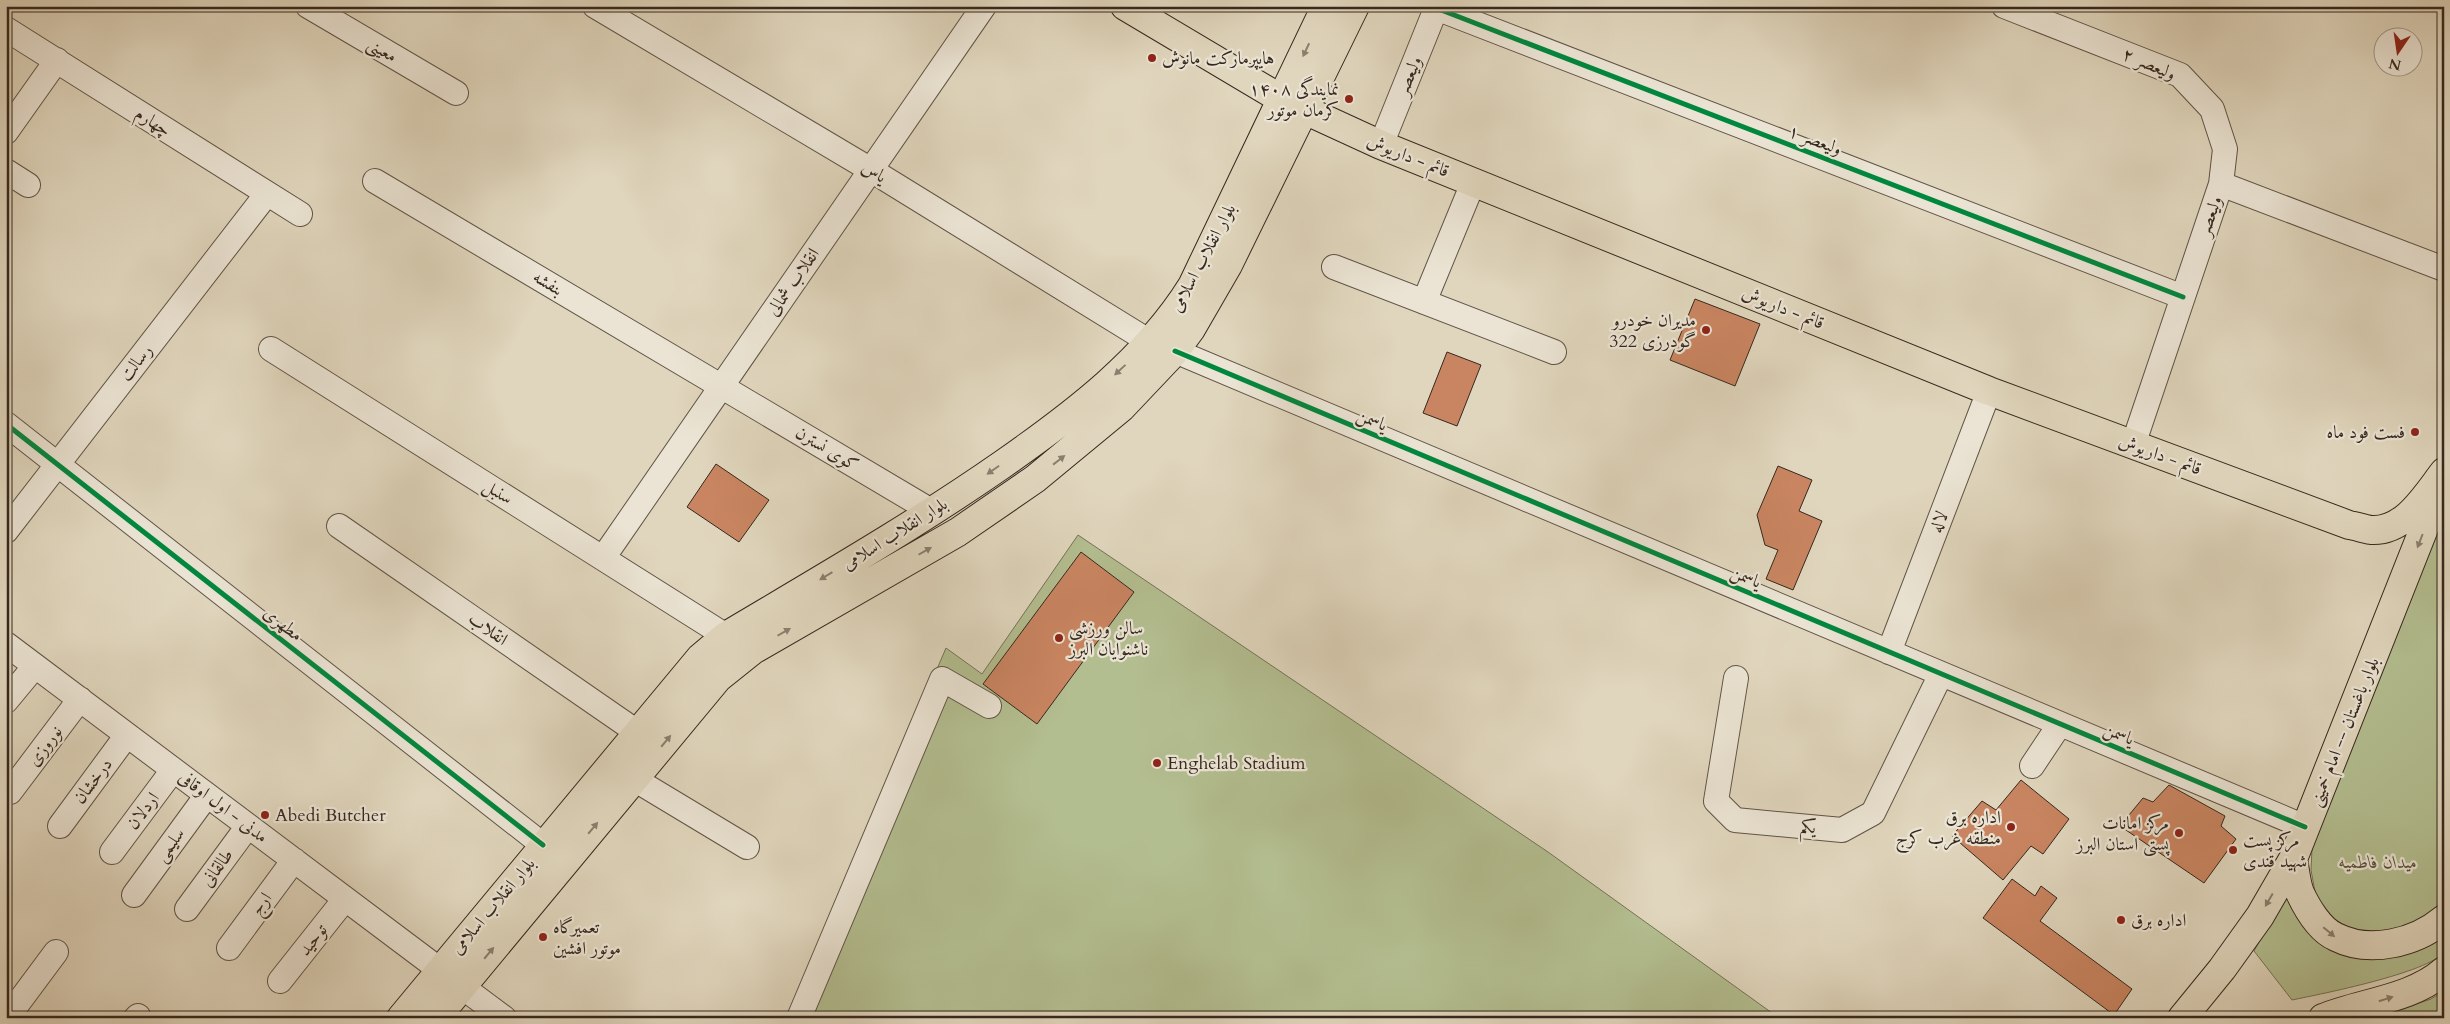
<svg xmlns="http://www.w3.org/2000/svg" width="2450" height="1024" font-family="Cardo,Amiri,serif">
  <style>
    .green { fill: #b3be90; stroke: #747358 }
    .building { fill: #c98561; stroke: #35281f }
    .lines { fill: none; stroke-linecap: round; stroke-linejoin: round }
    .minor-casing { stroke: #605446; stroke-width: 26 }
    .major-casing { stroke: #35281f; stroke-width: 30 }
    .minor { stroke: #ebe4d4; stroke-width: 24 }
    .major { stroke: #e0d6bd; stroke-width: 28 }
    .cycleway-casing { stroke: #ebe4d4; stroke-width: 8 }
    .cycleway { stroke: #00873e; stroke-width: 5 }
    .oneway { fill: #8a7f6e }
    .poi-dot { fill: #8f2418; stroke: #ebe4d4; stroke-width: 2 }
    .labels { text-anchor: middle; dominant-baseline: central; stroke-width: 4.5; stroke-linejoin: round; paint-order: stroke }
    .street-label { font-size: 18px; fill: #35281f; stroke: #ebe4d4 }
    .poi-label { font-size: 18px; fill: #35281f; stroke: #ebe4d4; text-anchor: start }
    .park-label { font-size: 18px; font-style: italic; fill: #544e3b; stroke: #ebe4d4 }
  </style>
  <rect width="100%" height="100%" fill="#e0d6bd"/>
  <filter id="stains"><feTurbulence type="fractalNoise" baseFrequency=".004" numOctaves="4"/><feColorMatrix values="0 0 0 0 .2 0 0 0 0 .09 0 0 0 0 .02 0 0 0 .5 -.17"/></filter>
  <radialGradient id="worn" r=".72"><stop offset=".6" stop-color="#630" stop-opacity="0"/><stop offset="1" stop-color="#630" stop-opacity=".3"/></radialGradient>
  <path class="green" d="M2444 512V907L2441 910 2383 935 2357 932 2330 917 2316 897 2311 870 2312 849Z
    M1078 535 1548 852 1779 1018H787L946 648 982 674Z
    M2288 891 2326 943 2444 931V952C2428 973 2321 994 2292 1000L2254 951Z
    M2444 991V1018L2377 1017 2431 999Z"/>
  <path class="building" d="M1695 299 1760 324 1735 386 1670 360Z
    M1447 352 1481 365 1457 426 1423 413Z
    M716 464 769 500 739 542 687 507Z
    M1778 466 1812 480 1799 511 1822 521 1793 590 1766 579 1778 550 1765 545 1757 515Z
    M1081 552 1134 592 1037 724 983 684Z
    M2021 780 2069 819 2043 854 2031 846 2003 880 1952 836 1982 801 1996 810Z
    M2169 785 2225 816 2221 826 2236 839 2204 883 2120 826 2143 798 2153 802Z
    M2012 879 2035 896 2041 886 2057 898 2040 921 2132 989 2114 1015 1983 918Z"/>
  <g class="lines">
    <defs>
      <path id="minor" d="M308 6 456 93
        M595 6 871 170 1150 342
        M2004 6 2180 75 2212 109 2225 149 2221 184 2133 445
        M1436 8 2183 297
        M6 29 300 214
        M6 132 57 60
        M1381 145 1437 6
        M6 171 28 185
        M375 181 933 512
        M2221 184 2444 269
        M1334 267 1554 352
        M1424 302 1473 183
        M271 349 726 636
        M1175 351 2305 827
        M6 424 543 845
        M339 526 637 732
        M6 531 266 195
        M603 558 984 6
        M6 644 440 970
        M1889 652 1989 391
        M1736 678 1716 801 1735 820 1842 830 1873 813 1941 674
        M6 701 35 666
        M2032 766 2060 724
        M634 779 747 847
        M10 792 80 699
        M60 826 127 735
        M112 852 173 770
        M134 895 207 795
        M187 909 248 826
        M229 948 294 860
        M280 981 345 899
        M461 986 504 1018
        M7 1018 56 952
        M136 1018 138 1016
        M799 1018 942 679 989 706"/>
      <path id="major" d="M1125 6 1283 100 1381 145 1989 391 2349 525C2356 526 2364 529 2371 530 2405 532 2426 495 2444 472
        M2293 859C2295 869 2296 883 2300 893 2307 908 2320 930 2336 937 2370 954 2415 943 2444 919
        M401 1018 700 658 726 636C820 580 914 526 1003 464 1073 415 1146 360 1192 286L1326 6
        M436 1018 718 678 753 650 958 532 1035 479 1121 408 1175 351 1191 329 1228 265 1355 6
        M2182 1018 2222 969 2260 916 2293 859 2440 488
        M2323 1018C2362 1002 2410 1000 2444 971"/>
    </defs>
    <use href="#minor" class="minor-casing"/>
    <use href="#major" class="major-casing"/>
    <use href="#minor" class="minor"/>
    <use href="#major" class="major"/>
    <defs>
      <path id="cycleway" d="M1436 8 2183 297
        M1175 351 2305 827
        M6 424 543 845"/>
    </defs>
    <use href="#cycleway" class="cycleway-casing"/>
    <use href="#cycleway" class="cycleway"/>
  </g>
  <defs><path id="oneway-solid" d="M-6-.8H1V-3.2L6.5 0L1 3.2V.8H-6Z" transform="scale(1.25)"/></defs>
  <g class="oneway">
    <use href="#oneway-solid" transform="translate(1306 50) rotate(115)"/>
    <use href="#oneway-solid" transform="translate(1120 370) rotate(137)"/>
    <use href="#oneway-solid" transform="translate(1059 460) rotate(-38)"/>
    <use href="#oneway-solid" transform="translate(993 470) rotate(145)"/>
    <use href="#oneway-solid" transform="translate(2420 541) rotate(111)"/>
    <use href="#oneway-solid" transform="translate(925 551) rotate(-30)"/>
    <use href="#oneway-solid" transform="translate(826 576) rotate(149)"/>
    <use href="#oneway-solid" transform="translate(784 632) rotate(-30)"/>
    <use href="#oneway-solid" transform="translate(666 741) rotate(-50)"/>
    <use href="#oneway-solid" transform="translate(593 828) rotate(-50)"/>
    <use href="#oneway-solid" transform="translate(2269 900) rotate(120)"/>
    <use href="#oneway-solid" transform="translate(2329 932) rotate(40)"/>
    <use href="#oneway-solid" transform="translate(489 953) rotate(-50)"/>
    <use href="#oneway-solid" transform="translate(2386 999) rotate(-17)"/>
  </g>
  <g class="poi-dot">
    <circle cx="1152" cy="58" r="5"/>
    <circle cx="1349" cy="99" r="5"/>
    <circle cx="1706" cy="330" r="5"/>
    <circle cx="2415" cy="432" r="5"/>
    <circle cx="1059" cy="638" r="5"/>
    <circle cx="1157" cy="763" r="5"/>
    <circle cx="265" cy="815" r="5"/>
    <circle cx="2011" cy="827" r="5"/>
    <circle cx="2179" cy="833" r="5"/>
    <circle cx="2233" cy="850" r="5"/>
    <circle cx="2121" cy="920" r="5"/>
    <circle cx="543" cy="937" r="5"/>
  </g>
  <g class="labels">
    <g class="street-label">
      <text transform="translate(382 50) rotate(30)">معینی</text>
      <text transform="translate(2149 64) rotate(23)">ولیعصر ۲</text>
      <text transform="translate(1409 76) rotate(-68)">ولیعصر</text>
      <text transform="translate(153 122) rotate(33)">چهارم</text>
      <text transform="translate(1815 140) rotate(21)">ولیعصر ۱</text>
      <text transform="translate(1408 156) rotate(22)">قائم - داریوش</text>
      <text transform="translate(874 172) rotate(31)">یاس</text>
      <text transform="translate(2210 216) rotate(-71)">ولیعصر</text>
      <text transform="translate(1203 258) rotate(-62)">بلوار انقلاب اسلامی</text>
      <text transform="translate(793 282) rotate(-55)">انقلاب شمالی</text>
      <text transform="translate(548 283) rotate(31)">بنفشه</text>
      <text transform="translate(1783 308) rotate(22)">قائم - داریوش</text>
      <text transform="translate(136 363) rotate(-52)">رسالت</text>
      <text transform="translate(1372 420) rotate(23)">یاسمن</text>
      <text transform="translate(827 449) rotate(31)">کوی نسترن</text>
      <text transform="translate(2160 455) rotate(20)">قائم - داریوش</text>
      <text transform="translate(498 492) rotate(32)">سنبل</text>
      <text transform="translate(1939 522) rotate(-69)">لاله</text>
      <text transform="translate(895 534) rotate(-32)">بلوار انقلاب اسلامی</text>
      <text transform="translate(1746 577) rotate(23)">یاسمن</text>
      <text transform="translate(283 624) rotate(38)">مطهری</text>
      <text transform="translate(488 629) rotate(35)">انقلاب</text>
      <text transform="translate(2344 732) rotate(-68)">بلوار باغستان -- امام خمینی</text>
      <text transform="translate(2119 734) rotate(23)">یاسمن</text>
      <text transform="translate(45 746) rotate(-53)">نوروزی</text>
      <text transform="translate(93 781) rotate(-53)">درخشان</text>
      <text transform="translate(223 807) rotate(37)">مدنی - اول اوقافی</text>
      <text transform="translate(143 811) rotate(-53)">اردلان</text>
      <text transform="translate(1808 827) rotate(5)">یکم</text>
      <text transform="translate(170 845) rotate(-54)">سلیمی</text>
      <text transform="translate(217 868) rotate(-54)">طالقانی</text>
      <text transform="translate(261 904) rotate(-54)">ارج</text>
      <text transform="translate(493 906) rotate(-50)">بلوار انقلاب اسلامی</text>
      <text transform="translate(313 940) rotate(-52)">توحید</text>
    </g>
    <g class="poi-label">
      <text x="1162" y="58">هایپرمارکت مانوش</text>
      <text x="1339" y="89" text-anchor="end">نمایندگی ۱۴۰۸<tspan x="1339" dy="21">کرمان موتور</tspan></text>
      <text x="1696" y="320" text-anchor="end">مدیران خودرو<tspan x="1696" dy="21">گودرزی 322</tspan></text>
      <text x="2405" y="432" text-anchor="end">فست فود ماه</text>
      <text x="1069" y="628">سالن ورزشی<tspan x="1069" dy="21">ناشنوایان البرز</tspan></text>
      <text x="1167" y="763">Enghelab Stadium</text>
      <text x="275" y="815">Abedi Butcher</text>
      <text x="2001" y="817" text-anchor="end">اداره برق<tspan x="2001" dy="21">منطقه غرب کرج</tspan></text>
      <text x="2169" y="823" text-anchor="end">مرکز امانات<tspan x="2169" dy="21">پستی استان البرز</tspan></text>
      <text x="2243" y="840">مرکز پست<tspan x="2243" dy="21">شهید قندی</tspan></text>
      <text x="2131" y="920">اداره برق</text>
      <text x="553" y="927">تعمیرگاه<tspan x="553" dy="21">موتور افشین</tspan></text>
    </g>
    <g class="park-label">
      <text x="2378" y="862">میدان فاطمیه</text>
    </g>
  </g>
  <rect width="2450" height="1024" fill="none" stroke="#e0d6bd" stroke-width="25"/>
  <rect x="8" y="8" width="2435" height="1009" fill="none" stroke="#35281f" stroke-width="2.5"/>
  <rect x="12" y="12" width="2425" height="999" fill="none" stroke="#35281f"/>
  <g transform="translate(2398 52) rotate(193)"><circle r="24" fill="#ebe4d4" stroke="#a2998c"/>
  <path d="M0-4L9 19L0 12L-9 19Z" fill="#8f2418"/>
  <text y="-8" font-size="14" font-weight="bold" text-anchor="middle" fill="#35281f">N</text>
  </g>
  <rect width="100%" height="100%" filter="url(#stains)"/>
  <rect width="100%" height="100%" fill="url(#worn)"/>
</svg>
